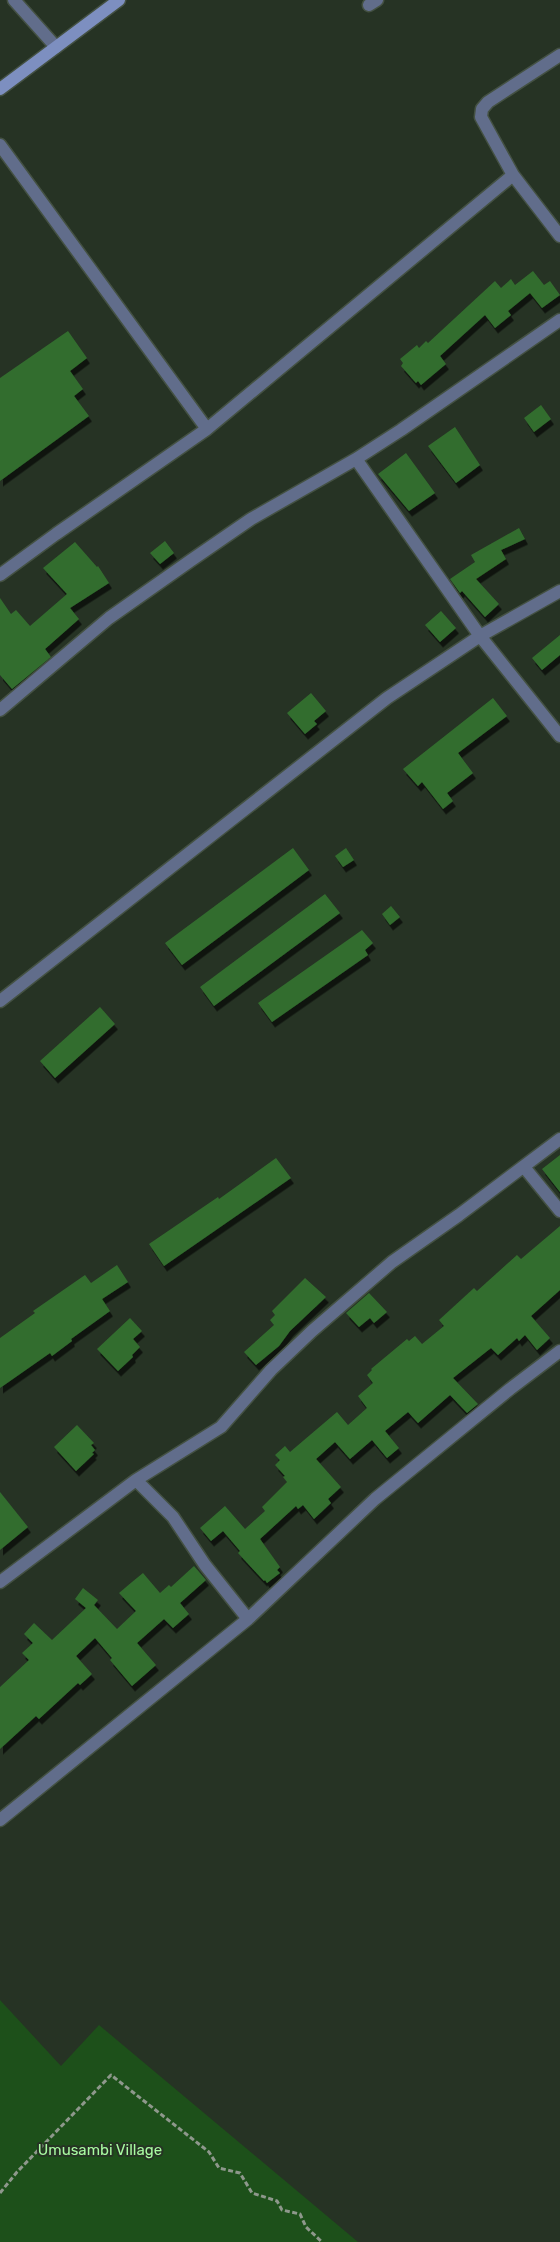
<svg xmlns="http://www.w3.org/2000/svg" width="560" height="2242" font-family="Rubik,sans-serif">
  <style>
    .green { fill: #1d501a }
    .building { fill: #326d2e; filter: url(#shadow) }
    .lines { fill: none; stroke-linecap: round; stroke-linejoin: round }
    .street-casing { stroke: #445143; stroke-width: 15 }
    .secondary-casing { stroke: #445143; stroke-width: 15 }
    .path { stroke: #8e988c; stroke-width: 3; stroke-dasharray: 5 2.5; stroke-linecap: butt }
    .street { stroke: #616d8b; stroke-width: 12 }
    .secondary { stroke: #7d8fc0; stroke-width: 12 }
    .labels { text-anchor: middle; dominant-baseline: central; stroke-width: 4; stroke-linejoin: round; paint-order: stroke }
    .park-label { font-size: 15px; fill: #a8faa1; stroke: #263324 }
  </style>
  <defs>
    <filter id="shadow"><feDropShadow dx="3" dy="5.5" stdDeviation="0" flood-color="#0009"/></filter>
  </defs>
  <rect width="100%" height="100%" fill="#263324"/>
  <path class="green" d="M0 2000 61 2066 99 2025 358 2242H0Z"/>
  <path class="building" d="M533 271 544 285 550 281 560 295 542 308 530 293 508 311 511 315 495 328 485 315 440 356 446 364 421 385 418 381 416 383 401 366 403 363 400 359 417 345 419 348 426 341 428 343 495 281 501 288 511 279 515 285Z
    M68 331 87 358 70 371 83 389 74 396 89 416 0 481V378Z
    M541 405 551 419 534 432 524 418Z
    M455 427 480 465 456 483 428 446Z
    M406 453 435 493 409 511 378 474Z
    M519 528 525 539 501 550 506 559 476 579 499 604 485 617 462 591 460 593 450 579 475 562 471 555Z
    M165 541 174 553 160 564 150 553Z
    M75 542 97 567 98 566 109 583 70 608 79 619 45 649 51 657 12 689 0 675V598L11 614 16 610 30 626 67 594 43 568Z
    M441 611 456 628 440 642 425 625Z
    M560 635V655L542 670 532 658Z
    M311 693 326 711 314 721 317 724 305 734 287 713Z
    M493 698 507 716 458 753 473 773 447 793 453 801 443 809 422 782 418 786 403 769Z
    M293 848 309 870 182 965 165 943Z
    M346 848 354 860 343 867 335 856Z
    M325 894 340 913 214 1006 200 987Z
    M391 906 400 917 390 925 382 914Z
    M362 930 373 943 365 950 368 955 272 1022 258 1003Z
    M100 1007 115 1024 55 1078 40 1061Z
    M560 1155V1192L542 1169Z
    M276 1158 291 1178 164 1266 149 1244 218 1197 219 1199Z
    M560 1226V1290L531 1316 550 1338 537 1350 525 1335 519 1341 517 1338 498 1355 491 1348 453 1378 478 1404 467 1413 450 1395 418 1423 408 1412 385 1431 399 1448 387 1458 372 1440 350 1459 335 1442 316 1459 341 1487 328 1499 331 1503 314 1519 303 1505 298 1509 296 1506 260 1539 280 1567 277 1570 280 1573 267 1583 265 1580 264 1581 238 1553 240 1551 223 1531 211 1541 200 1528 225 1506 245 1529 265 1511 262 1507 287 1482 283 1477 285 1476 275 1465 280 1460 275 1455 285 1446 290 1452 337 1412 348 1425 367 1408 358 1396 373 1383 367 1375 372 1370 371 1369 407 1339 409 1341 415 1336 422 1344 444 1326 439 1320 474 1288 477 1291 517 1255 521 1259Z
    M117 1265 128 1282 102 1299 110 1311 71 1339 72 1341 52 1356 50 1353 0 1388V1338L35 1313 33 1311 85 1275 91 1283Z
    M305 1278 326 1297 290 1331 279 1346 256 1365 244 1352 274 1325 270 1320 275 1315 272 1311Z
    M369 1293 387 1312 374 1323 370 1318 359 1327 346 1313Z
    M130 1318 142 1331 133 1339 140 1347 132 1355 133 1357 118 1371 97 1349Z
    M77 1425 94 1443 91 1445 95 1450 92 1453 94 1454 76 1471 54 1447Z
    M0 1492 28 1527 0 1550Z
    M194 1566 206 1580 180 1603 189 1614 173 1628 164 1619 137 1643 156 1665 132 1686 110 1660 112 1658 95 1638 76 1656 92 1674 80 1685 78 1683 39 1719 36 1716 0 1749V1687L29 1660 22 1653 33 1643 24 1634 34 1623 52 1640 86 1608 75 1599 83 1588 98 1600 94 1605 117 1629 136 1611 119 1593 132 1582 143 1573 160 1593 169 1585 171 1587Z"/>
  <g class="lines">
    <defs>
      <path id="street" d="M14 0 56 47
        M369 5 377 0
        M560 55 488 102 482 109 481 117 513 175 560 236
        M0 145 207 429
        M356 459 480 636 560 736
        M0 575 56 534 207 429 513 175
        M0 710 109 618 190 561 251 519 356 459 401 430 560 320
        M0 1001 387 698 480 636 560 591
        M524 1167 560 1211
        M136 1480 173 1517 205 1565 248 1619
        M0 1582 136 1480 221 1427 271 1370 312 1331 392 1262 459 1215 560 1139
        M0 1820 248 1619 375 1499 510 1389 560 1351"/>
      <path id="secondary" d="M0 89 119 0"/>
    </defs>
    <use href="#street" class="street-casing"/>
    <use href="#secondary" class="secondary-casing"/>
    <path class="path" d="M0 2193 17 2172 111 2075 209 2152 219 2168 240 2173 252 2193 277 2201 282 2210 300 2214 306 2227 322 2242"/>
    <use href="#street" class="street"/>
    <use href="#secondary" class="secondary"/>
  </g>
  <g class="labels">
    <g class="park-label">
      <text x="100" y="2150">Umusambi Village</text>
    </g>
  </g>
</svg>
